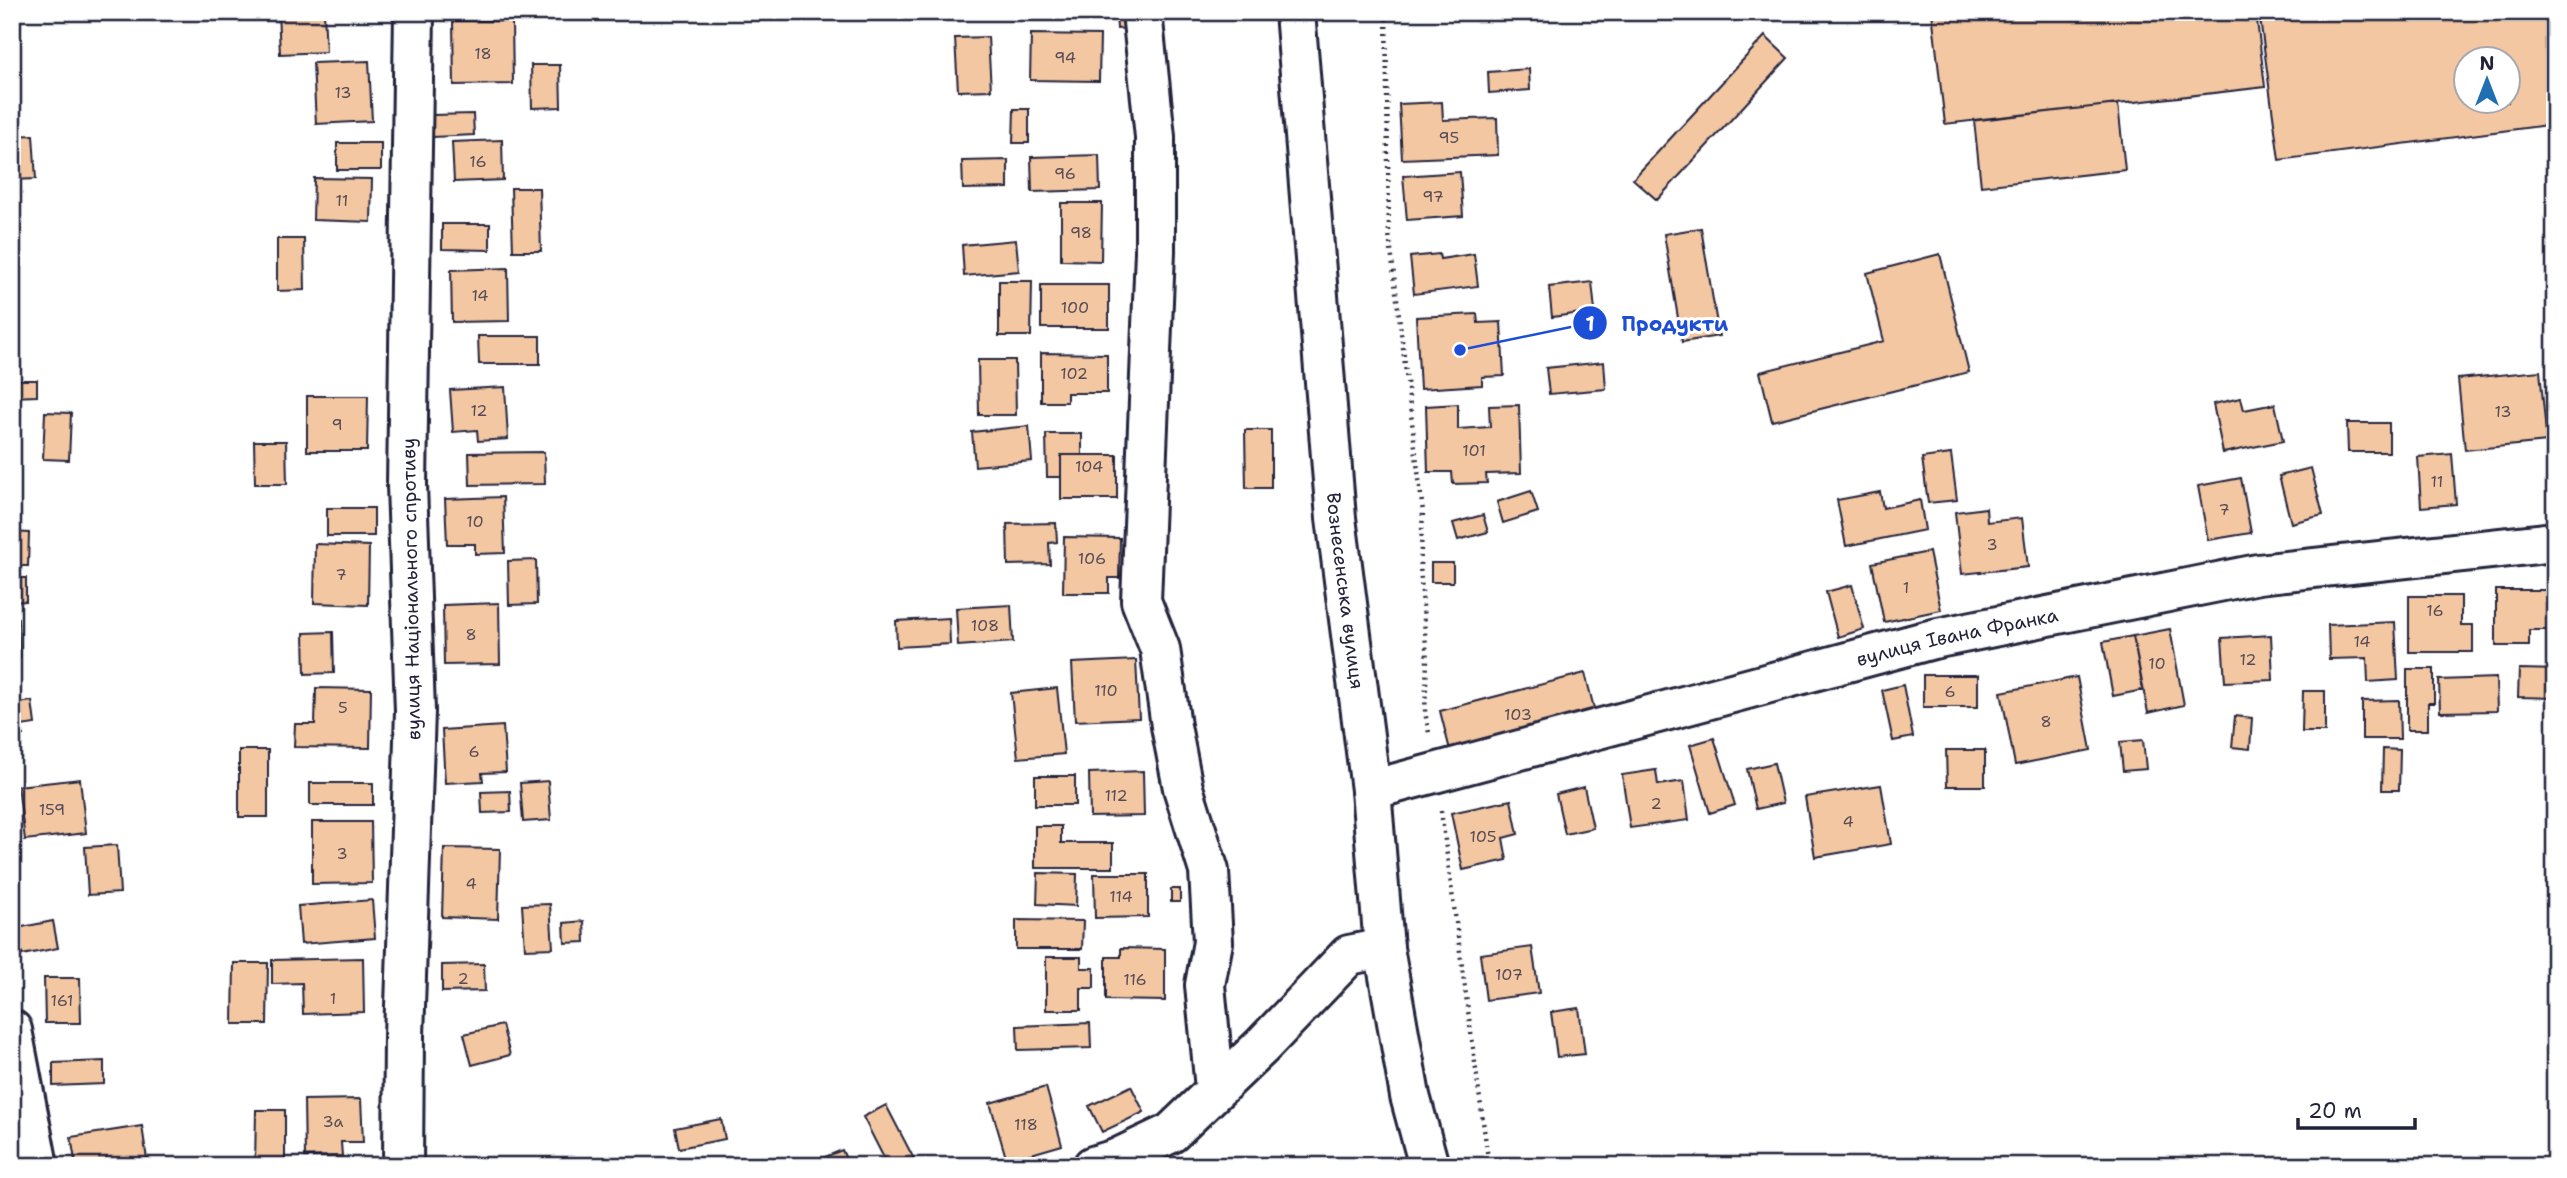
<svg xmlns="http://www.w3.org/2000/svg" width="2567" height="1178" font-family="'Shantell Sans',sans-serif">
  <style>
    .building { fill: #f3c7a2; stroke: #22223b; stroke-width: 2; fill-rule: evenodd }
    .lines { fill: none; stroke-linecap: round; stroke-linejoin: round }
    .minor-casing { stroke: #22223b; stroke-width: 44 }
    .major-casing { stroke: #22223b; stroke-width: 44 }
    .path { stroke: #22223b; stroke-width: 4.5; stroke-dasharray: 2 5; stroke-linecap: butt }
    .minor { stroke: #fff; stroke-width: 38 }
    .major { stroke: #fff; stroke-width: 38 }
    .labels { text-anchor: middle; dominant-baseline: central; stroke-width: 6; stroke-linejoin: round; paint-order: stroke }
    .number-label { font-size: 16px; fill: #564b55 }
    .street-label { font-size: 19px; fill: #22223b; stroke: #fff }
    .leader { fill: none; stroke: #1d4ed8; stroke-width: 2.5 }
    .callout-dot { fill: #1d4ed8; stroke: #fff; stroke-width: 2.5 }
    .mark-label { font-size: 21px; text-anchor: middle; font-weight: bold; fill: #fff }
    .callout-label { font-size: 21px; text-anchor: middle; font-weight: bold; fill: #1d4ed8; stroke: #fff; stroke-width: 6; stroke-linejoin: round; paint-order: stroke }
  </style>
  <rect width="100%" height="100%" fill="#fff"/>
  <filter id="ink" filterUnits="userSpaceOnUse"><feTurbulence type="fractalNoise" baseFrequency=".0143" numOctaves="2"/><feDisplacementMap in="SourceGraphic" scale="14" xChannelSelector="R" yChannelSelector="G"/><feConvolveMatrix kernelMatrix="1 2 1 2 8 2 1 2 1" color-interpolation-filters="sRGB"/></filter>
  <g filter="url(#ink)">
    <path class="building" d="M278 12H324L326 52 280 54Z
      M1932 12H2256L2265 87 1945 124Z
      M2306 12H2555V124L2279 160 2260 18ZM2466 60H2508V102H2466Z
      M1116 14H1127L1128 28 1117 29Z
      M453 21H512L513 84 454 85Z
      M1031 34 1100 35 1099 81 1030 80Z
      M1765 36 1788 58 1657 200 1633 179Z
      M988 37 991 90 958 91 955 38Z
      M369 61 372 121 316 124 313 63Z
      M531 65H560L561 107 532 108Z
      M1529 69 1530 90 1489 93 1488 72Z
      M1442 102 1443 120 1497 118 1498 155 1402 159 1399 104Z
      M2118 104 2125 170 1981 186 1974 120Z
      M1014 109H1029V143H1013Z
      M473 114 474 135 433 137V115Z
      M33 135 36 179 12 180V136Z
      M502 140 503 180 454 182 452 142Z
      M337 143H381V170H337Z
      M1099 155 1100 190 1032 192 1031 157Z
      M1008 160V188L963 189 962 161Z
      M1460 172 1463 216 1407 220 1403 176Z
      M314 178 372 179 371 222 313 220Z
      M511 188H539L541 251H513Z
      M1061 203H1102L1101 261 1061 260Z
      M442 224H490V250L442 249Z
      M1701 228 1719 336 1682 342 1664 234Z
      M277 239H304L305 290 277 291Z
      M1016 240 1019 271 964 276 962 245Z
      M1439 254 1440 259 1474 254 1478 286 1414 294 1410 257Z
      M1940 254 1969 372 1772 421 1760 372 1884 341 1867 273Z
      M508 268 509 321 452 322 451 270Z
      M999 281H1032L1031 336H999Z
      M1592 282 1595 311 1552 317 1549 287Z
      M1041 285H1109V328H1041Z
      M1477 314 1478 323 1501 322 1504 376 1482 377V385L1420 389 1416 317Z
      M478 336H540V364H479Z
      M1041 353 1107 354V393H1067V402H1041Z
      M978 360H1015L1016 415H979Z
      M1604 362 1606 389 1549 394 1546 368Z
      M12 371H17V380H37V396L12 397Z
      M2540 371 2547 442 2465 450 2458 379Z
      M505 387 508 439 478 441 477 430 453 432 450 390Z
      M307 396H368L367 451H307Z
      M2241 398 2244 410 2275 404 2283 441 2223 453 2213 404Z
      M1458 404V429L1490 427 1489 406 1519 405 1521 473 1486 474 1487 483 1453 484 1452 472H1428L1426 406Z
      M45 412 71 413 69 460 43 459Z
      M2347 423H2389V452H2348Z
      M1029 426 1032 461 975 466 972 432Z
      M1245 430H1271V488H1246Z
      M1046 434H1082V455H1061V477H1047Z
      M254 441H286L287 484H255Z
      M544 452 545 484 470 485 469 453Z
      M1951 454 1957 500 1928 503 1922 458Z
      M2452 454 2456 504 2421 507 2418 457Z
      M1061 455H1117V499H1061Z
      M2311 468 2323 515 2291 523 2279 476Z
      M12 472H14L15 528H12Z
      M2241 478 2251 533 2208 540 2198 486Z
      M1531 491 1538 512 1503 523 1497 502Z
      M1880 492 1883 508 1920 500 1925 530 1846 546 1837 500Z
      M503 497 505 553 475 554V544H447L445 499Z
      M327 508H374V536H327Z
      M1986 508 1987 522 2022 518 2028 567 1962 574 1955 512Z
      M1483 515 1488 532 1458 540 1453 523Z
      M1056 523 1057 542 1049 543 1050 564 1008 565 1007 524Z
      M12 532 29 533 28 566H12Z
      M1064 537 1120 538 1119 578H1109V593H1063Z
      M315 544 369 546 368 605 314 603Z
      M1929 552 1941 610 1884 622 1872 563Z
      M536 560 537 604 509 605 508 561Z
      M1431 563H1453V582H1431Z
      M12 578H26V601L12 602Z
      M1852 585 1864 629 1838 637 1826 592Z
      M2496 590H2555V630H2529V646H2496Z
      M2409 596H2461V625H2473V652H2409Z
      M499 603 500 664 444 665 443 605Z
      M1011 605 1013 642 958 646 956 608Z
      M18 618 20 658 12 659V619Z
      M949 618 950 644 897 647 896 621Z
      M2395 622 2398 680 2368 682 2367 658 2329 659 2328 625Z
      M2170 629 2184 705 2148 713 2133 636Z
      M333 632 334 673 305 674 304 633Z
      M2271 635 2273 680 2225 682 2222 638Z
      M2133 636 2143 690 2113 696 2103 642Z
      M1136 660 1139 718 1075 721 1072 663Z
      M2407 669H2434V703H2428V730H2407Z
      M2519 669 2555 670V698L2518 697Z
      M1585 673 1596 716 1451 754 1440 711Z
      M1923 675H1978V707H1923Z
      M2077 677 2091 750 2015 765 2001 692Z
      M2496 678 2497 711 2440 712 2439 680Z
      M1903 685 1913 737 1893 741 1882 690Z
      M316 688 371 689 370 748 294 747 295 724H315Z
      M1057 688 1064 754 1018 758 1011 693Z
      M2303 691H2325V732H2302Z
      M2399 700 2400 739H2362V701Z
      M32 701 35 724 21 726 23 735 12 737V704Z
      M2235 716 2252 718 2250 749 2232 747Z
      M503 726 506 772 482 773 483 781 445 783 442 730Z
      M1714 738 1735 805 1710 813 1690 745Z
      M2143 740 2146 769 2123 771 2120 742Z
      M2383 749 2400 750 2399 790H2382Z
      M239 750H268V817H239Z
      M1946 750H1985V786H1947Z
      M1774 763 1783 803 1756 809 1747 769Z
      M1656 770 1658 785 1684 781 1689 820 1630 828 1622 775Z
      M1143 771 1144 816 1090 817 1089 773Z
      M1035 776H1075V805H1035Z
      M80 779 86 833 25 840 18 786Z
      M548 781 551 820 523 822 520 783Z
      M310 783H373V805H310Z
      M1881 785 1891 844 1815 857 1805 797Z
      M1584 787 1593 828 1565 834 1556 794Z
      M510 791 511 812 482 813 481 792Z
      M1511 800 1518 834 1503 838 1507 860 1463 870 1451 813Z
      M312 822H371L372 883 312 884Z
      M1035 826H1061V843H1113V868H1035Z
      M117 845 120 893 88 895 85 847Z
      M444 848 500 849 498 919 442 917Z
      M1038 873 1077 874 1076 906 1037 904Z
      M1094 874H1148V917L1095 918Z
      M1171 889H1180V902H1171Z
      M372 900 375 938 301 944 298 906Z
      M550 904 553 948 525 949 522 905Z
      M1016 920 1083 921 1082 949H1016Z
      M53 921 58 948 22 955 17 928Z
      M584 921 585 942 565 943 564 923Z
      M1532 947 1539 993 1486 1000 1480 954Z
      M1121 948 1165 949V1001L1106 1000V957H1121Z
      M1046 957H1081V968H1094V988H1081V1010H1046Z
      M363 958 364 1012 303 1014 302 983 272 984V960Z
      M234 963H268L267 1024H233Z
      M484 964 485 991 442 992V965Z
      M44 978H80L81 1023H45Z
      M1579 1008 1585 1054 1557 1057 1551 1012Z
      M1090 1023 1091 1048 1018 1050 1017 1026Z
      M502 1025 510 1055 472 1065 464 1034Z
      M104 1061V1084L53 1086V1063Z
      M1131 1086 1144 1112 1102 1132 1089 1106Z
      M1046 1087 1062 1145 1007 1161 990 1103Z
      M361 1099 363 1142H341L342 1156 305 1157 304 1100Z
      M886 1105 914 1159 901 1166H888L863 1117Z
      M256 1110H285V1166H255Z
      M721 1119 725 1139 679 1148 675 1128Z
      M142 1126 148 1166H76L71 1137Z
      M842 1150 849 1166H806L805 1165Z"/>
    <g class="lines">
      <defs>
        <g id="minor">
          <path d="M1142 12 1155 137V251L1141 601 1160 649 1171 726 1183 788 1209 871 1213 942 1205 985 1215 1089"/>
          <path id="s1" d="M1371 790 1933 639 2258 574 2555 542"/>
          <path d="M12 1030 38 1166"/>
          <path d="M403 1166 404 1036 415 711 407 485 414 12"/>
          <path d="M1093 1166 1116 1159 1171 1133 1261 1047 1349 955 1384 948"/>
        </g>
        <g id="major">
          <path id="s2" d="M1295 12 1336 518 1371 790 1384 948 1410 1096 1429 1166"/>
        </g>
      </defs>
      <use href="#minor" class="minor-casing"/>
      <use href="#major" class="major-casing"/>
      <path class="path" d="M1386 12 1389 234 1423 512 1420 566 1427 660 1425 712 1429 733
        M1441 811 1489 1166"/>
      <use href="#minor" class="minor"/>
      <use href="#major" class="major"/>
    </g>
  </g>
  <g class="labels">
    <g class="number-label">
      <text x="483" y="53">18</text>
      <text x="1065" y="57">94</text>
      <text x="343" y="92">13</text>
      <text x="1449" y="137">95</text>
      <text x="478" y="161">16</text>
      <text x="1065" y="173">96</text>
      <text x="1433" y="196">97</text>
      <text x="342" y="200">11</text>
      <text x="1081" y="232">98</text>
      <text x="480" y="295">14</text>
      <text x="1075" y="307">100</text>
      <text x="1074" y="373">102</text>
      <text x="479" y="410">12</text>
      <text x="2503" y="411">13</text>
      <text x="337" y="424">9</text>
      <text x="1474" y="450">101</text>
      <text x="1089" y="466">104</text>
      <text x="2437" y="481">11</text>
      <text x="2224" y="509">7</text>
      <text x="475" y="521">10</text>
      <text x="1992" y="544">3</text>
      <text x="1092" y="558">106</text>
      <text x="341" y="574">7</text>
      <text x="1906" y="587">1</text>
      <text x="2435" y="610">16</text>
      <text x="985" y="625">108</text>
      <text x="471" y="634">8</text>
      <text x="2362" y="641">14</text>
      <text x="2248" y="659">12</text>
      <text x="2157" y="663">10</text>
      <text x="1106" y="690">110</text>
      <text x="1950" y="691">6</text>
      <text x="343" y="707">5</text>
      <text x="1518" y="714">103</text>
      <text x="2046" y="721">8</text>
      <text x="474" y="751">6</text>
      <text x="1116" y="795">112</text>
      <text x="1656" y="803">2</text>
      <text x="52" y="809">159</text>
      <text x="1848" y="821">4</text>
      <text x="1483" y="836">105</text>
      <text x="342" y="853">3</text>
      <text x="471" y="883">4</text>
      <text x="1121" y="896">114</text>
      <text x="1509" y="974">107</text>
      <text x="463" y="978">2</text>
      <text x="1135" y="979">116</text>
      <text x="333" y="998">1</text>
      <text x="62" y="1000">161</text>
      <text x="333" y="1121">3а</text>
      <text x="1026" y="1124">118</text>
    </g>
    <g class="street-label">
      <text transform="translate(411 589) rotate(-91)">вулиця Національного спротиву</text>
      <text stroke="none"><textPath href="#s2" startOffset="581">Вознесенська вулиця</textPath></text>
      <text stroke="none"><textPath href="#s1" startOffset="606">вулиця Івана Франка</textPath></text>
    </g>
  </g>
  <path class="leader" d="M1460 350L1590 323"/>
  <g class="callout-dot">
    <circle cx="1460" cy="350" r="7"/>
    <circle cx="1590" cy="323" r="18"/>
  </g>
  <g class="mark-label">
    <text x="1590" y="331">1</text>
  </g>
  <g class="callout-label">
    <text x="1675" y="331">Продукти</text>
  </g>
  <rect width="2567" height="1178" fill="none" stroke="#fff" stroke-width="42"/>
  <rect x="21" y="21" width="2525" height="1136" fill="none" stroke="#22223b" stroke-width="2.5" filter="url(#ink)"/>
  <g transform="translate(2487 80)"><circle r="33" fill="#ffffff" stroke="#a7a7b1" stroke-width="2"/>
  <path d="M0-5L12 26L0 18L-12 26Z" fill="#1f6fb2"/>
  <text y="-10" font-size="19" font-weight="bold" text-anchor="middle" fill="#22223b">N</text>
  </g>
  <path d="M2298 1118v10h117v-10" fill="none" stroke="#22223b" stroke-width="3.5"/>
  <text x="2308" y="1118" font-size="21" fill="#22223b" stroke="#ffffff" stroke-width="5" paint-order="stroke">20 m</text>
</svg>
